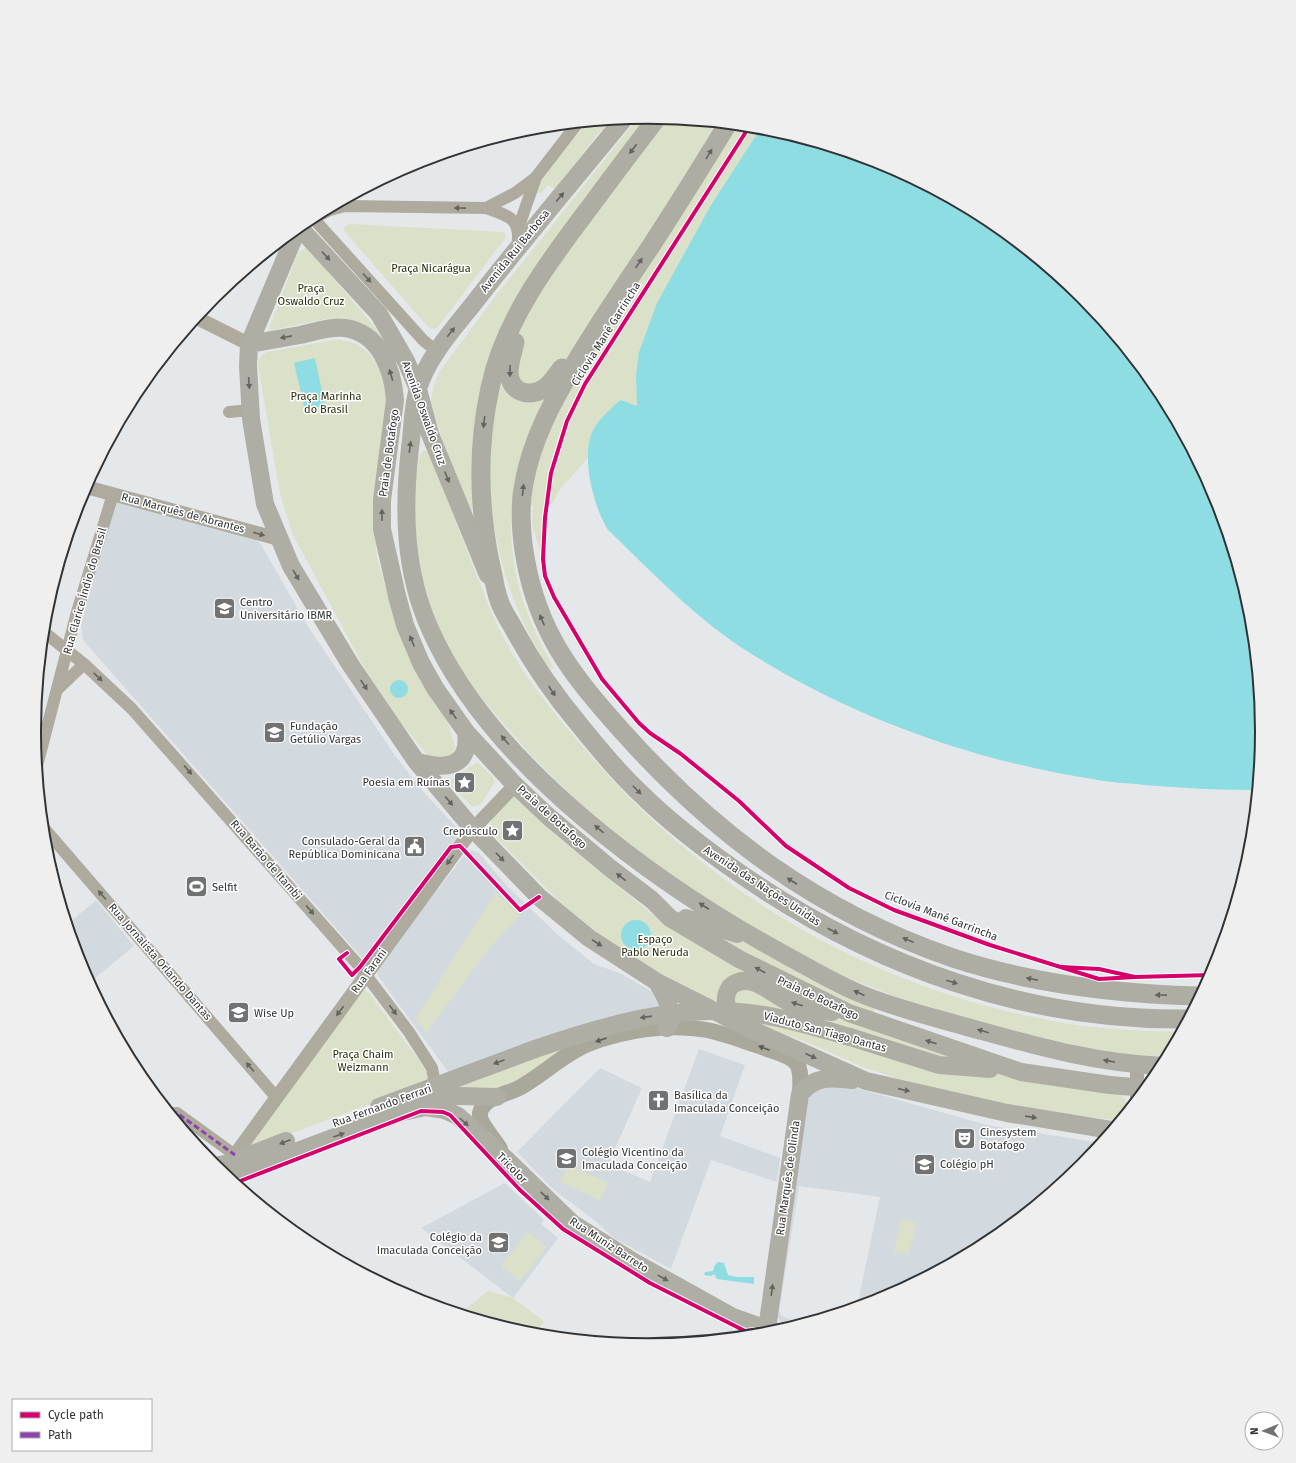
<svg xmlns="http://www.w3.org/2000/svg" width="1296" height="1463" font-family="'Fira Sans',sans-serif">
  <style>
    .built { fill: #d2d9df }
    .green { fill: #dbe0c8 }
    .water { fill: #8edde2 }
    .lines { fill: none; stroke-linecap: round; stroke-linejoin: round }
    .minor { stroke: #aeab9e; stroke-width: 12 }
    .tertiary { stroke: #aeab9e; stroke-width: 14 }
    .secondary { stroke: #aaa89a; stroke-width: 16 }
    .primary { stroke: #afaea4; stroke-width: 18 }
    .trunk { stroke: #aeada4; stroke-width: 19 }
    .primary-bridge { stroke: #afaea4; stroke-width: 18 }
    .quiet { stroke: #8e44ad; stroke-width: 3; stroke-dasharray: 6 3; stroke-linecap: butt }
    .cycleway-casing { stroke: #fff; stroke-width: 6 }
    .cycleway { stroke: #d6006c; stroke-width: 4 }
    .oneway { fill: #636461 }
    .oneway2 { fill: #63635f }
    .oneway3 { fill: #5b5c58 }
    .labels { text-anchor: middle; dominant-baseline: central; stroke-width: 3; stroke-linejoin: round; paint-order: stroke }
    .street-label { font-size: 11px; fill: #313335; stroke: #fff }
    .park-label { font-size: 11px; fill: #2a2e0c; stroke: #fff }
    .poi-label { font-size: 11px; fill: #313335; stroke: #fff; text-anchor: start }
    .rim { fill: none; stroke: #313335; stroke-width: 2 }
  </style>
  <rect width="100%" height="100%" fill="#e5e8ea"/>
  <path class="built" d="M119 501 256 540 260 543 307 625 394 754 419 787 458 829V836L367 959H363L83 640 81 624 111 509 114 504Z
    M473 850 479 853 508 887 557 934 594 964 622 974 654 993 662 1006 449 1073 378 976 377 970 390 950 466 853Z
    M96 900 134 946 89 983 81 966 68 924Z
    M699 1049 745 1065 720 1136 780 1158 777 1182 711 1160 671 1269 614 1238 594 1220 553 1189 517 1152 600 1068 642 1088 608 1164 650 1182Z
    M835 1082 987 1125 1101 1143 1082 1166 989 1242 883 1299 857 1307 880 1197 799 1186 779 1311 781 1315 788 1319 804 1323 793 1326 782 1323 777 1317 809 1083Z
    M505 1183 544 1220 541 1224 558 1238 513 1298 421 1228Z"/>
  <path class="green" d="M648 118 760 129 711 205 694 237 637 391V406L621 400 618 402 597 425 591 434 588 458 560 489 552 504 543 505 541 554 532 525 533 505 511 507C509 572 523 612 554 668L551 670C516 621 500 567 491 509L468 510 431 407C431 393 434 383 440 371L494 298 637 119Z
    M607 122 603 130H601L555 189 547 185 542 193H537L536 190 543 176 587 123Z
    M350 224 504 232 506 237 438 327 433 329 428 327 345 232 344 227Z
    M305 248 308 249 375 327 384 340 382 342C368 324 353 317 330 318L268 331 298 253Z
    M338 339 355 343 369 353 380 369 387 391 375 528 377 558 390 603 448 723 455 747 452 756 429 757 398 719 364 667 293 535 280 494 258 365 259 360 261 356 268 352Z
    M424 450 428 451C443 489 458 527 473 566 484 594 495 623 510 650 531 685 557 717 584 748 703 890 871 988 1053 1021 1094 1029 1138 1031 1180 1032L1165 1060 1073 1049 907 1001 841 975 730 915 644 856 596 817 574 798 531 755 489 707 462 673 436 623 422 577 413 523 417 463 419 456Z
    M477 762 492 776 495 782 481 804 473 807 450 786 449 781Z
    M513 797H515L554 834 652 914 742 968 750 978 720 1005 627 956 564 906 492 834C483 820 504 806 513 797Z
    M496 892 521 915 490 947 426 1033 415 1019Z
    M692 924 748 943 876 1005 873 1014 762 963Z
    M744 987 789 1008 852 1022 950 1055 985 1071 1121 1092 1129 1109 1119 1120 1107 1119 970 1100 908 1082 863 1067 809 1043 743 1019 732 995Z
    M361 991H365L369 993 430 1075 429 1082 250 1149 246 1145Z
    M574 1042 519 1081 498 1090 434 1094Z
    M568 1165 608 1183 600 1200 560 1182Z
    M901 1219 916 1223 909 1254 894 1252Z
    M528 1232 546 1247 520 1281 501 1266Z
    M488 1291 513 1298 544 1321 535 1334 440 1307C448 1305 451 1309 459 1310 469 1310 480 1296 488 1291Z"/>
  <path class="water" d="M760 129H768L883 164 989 221 1082 298 1159 391 1215 497 1250 612 1262 732 1256 790C1219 790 1182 788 1144 785 1129 783 1113 783 1098 780 975 761 855 719 750 653 697 620 653 573 608 530 594 508 582 461 591 435 595 422 609 411 618 402L621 400 637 406 636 375 639 352 657 303 711 205Z
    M315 358 325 405 305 410 294 363Z
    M390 689a9 9 0 1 1 18 0a9 9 0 1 1-18 0Z
    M621 935a15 15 0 1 1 30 0a15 15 0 1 1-30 0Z
    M718 1262 724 1263 728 1275 737 1277H754V1284L717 1279 714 1274 711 1276 704 1275 705 1272 713 1271 715 1265Z"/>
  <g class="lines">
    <path class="minor" d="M486 208 515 193 535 178
      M313 218 423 340 437 352
      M304 223 330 210 345 206 486 208C510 216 522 219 517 248
      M518 229 536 177 577 124
      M229 412 251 410
      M44 632 84 664 132 709 360 967 409 1032 432 1068 434 1078 431 1088
      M58 689 84 664
      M37 766 77 612 113 494
      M43 827 276 1097
      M171 1113H177L235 1155"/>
    <path class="tertiary" d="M197 318 249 344
      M86 487 279 539
      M1137 1099V1065
      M229 1163 460 846 473 829 515 785"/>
    <path class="secondary" d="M500 1149C495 1140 478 1122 480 1113 483 1097 508 1094 519 1088 543 1075 563 1054 588 1044 624 1030 669 1023 707 1030 726 1034 746 1042 765 1048 774 1052 791 1055 797 1064 802 1072 800 1085 800 1094"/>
    <path class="primary" d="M623 120C573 181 522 241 474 303 454 328 427 358 418 389 412 407 413 429 410 448 403 509 404 571 430 629 491 767 660 887 789 957 813 970 836 984 861 994 895 1008 932 1017 967 1027 1033 1045 1093 1063 1162 1066
      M299 227 379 314 406 361 418 389 430 434 488 575
      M298 228 249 344 248 366 251 419 265 504 291 566 350 664 416 761 473 829 539 897 589 938 657 982 748 1028 866 1081 1007 1113 1111 1130
      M249 344C266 341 283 338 300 335 314 332 330 326 345 328 380 333 393 370 395 400L382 500V529L397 596 405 625 421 663 435 688 466 732 515 785 549 817 610 868 652 900 670 918 739 959 849 1013 1021 1072 1110 1085 1146 1088
      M416 761C443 770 471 769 466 732
      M686 918 737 934
      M657 982C664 994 677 1015 667 1028
      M740 1022C728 1012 721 1001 730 987 750 968 775 998 795 1005 806 1009 820 1010 832 1012
      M850 1037 939 1065 990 1069
      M421 1095 497 1097
      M379 1107 535 1049
      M215 1166 229 1163 286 1141
      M228 1177 402 1112 426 1107 445 1110 458 1116 507 1160 572 1223 634 1262 733 1317 767 1329 800 1094C815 1076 830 1077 852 1080"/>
    <path class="trunk" d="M657 118C634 148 612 177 590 207 549 261 504 320 490 388 477 448 478 506 491 566 494 578 495 590 499 600 502 611 510 621 515 631 534 666 556 697 582 728 599 749 617 771 637 790 670 823 707 851 745 877 877 967 1027 1021 1187 1019
      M727 125C702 166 677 206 651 246 625 285 598 324 574 365 552 403 532 439 524 483 519 507 521 533 525 557 538 633 572 675 622 731 715 835 819 912 953 958 1032 984 1116 994 1200 996
      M515 342C513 352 509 362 509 373 510 391 527 398 543 389 551 385 556 375 562 368"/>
    <path class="primary-bridge" d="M535 1049C611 1023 683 1002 764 1015 793 1020 822 1029 850 1037"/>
    <path class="quiet" d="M171 1113H177L235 1155"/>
    <defs>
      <path id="cycleway" d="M749 127 585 384 567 421 551 473 545 518 543 559 545 576 554 597 602 679 639 723 650 733 681 754 739 801 786 846 849 888 894 910 990 945 1099 979 1135 977 1099 969 1062 967
        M347 953 339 959 352 975 360 967 451 847 460 846 520 910 539 897
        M1135 977 1211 975
        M235 1183 421 1111 443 1112 450 1115 520 1190 563 1229 650 1283 745 1331 767 1329 777 1331"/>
    </defs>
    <use href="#cycleway" class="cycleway-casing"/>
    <use href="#cycleway" class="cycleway"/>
  </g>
  <defs><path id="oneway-solid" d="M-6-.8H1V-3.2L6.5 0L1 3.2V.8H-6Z"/></defs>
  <g class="oneway">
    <use href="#oneway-solid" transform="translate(633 149) rotate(127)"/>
    <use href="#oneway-solid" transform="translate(709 154) rotate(-59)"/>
    <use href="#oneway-solid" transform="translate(560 197) rotate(-50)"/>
    <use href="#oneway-solid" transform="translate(326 256) rotate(47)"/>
    <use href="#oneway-solid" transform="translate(639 263) rotate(-56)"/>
    <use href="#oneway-solid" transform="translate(451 332) rotate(-52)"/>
    <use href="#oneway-solid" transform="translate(286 337) rotate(169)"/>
    <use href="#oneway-solid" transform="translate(510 371) rotate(91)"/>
    <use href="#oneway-solid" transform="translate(391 375) rotate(-107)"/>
    <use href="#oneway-solid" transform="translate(249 383) rotate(86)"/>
    <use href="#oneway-solid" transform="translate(484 422) rotate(97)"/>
    <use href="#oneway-solid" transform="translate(410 447) rotate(-83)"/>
    <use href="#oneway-solid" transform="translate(447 477) rotate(68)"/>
    <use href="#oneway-solid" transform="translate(523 490) rotate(-84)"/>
    <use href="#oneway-solid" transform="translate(382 515) rotate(-90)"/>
    <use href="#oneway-solid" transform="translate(296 575) rotate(60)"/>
    <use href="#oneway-solid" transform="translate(542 620) rotate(-114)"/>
    <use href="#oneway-solid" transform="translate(412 641) rotate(-113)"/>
    <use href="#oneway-solid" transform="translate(364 685) rotate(56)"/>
    <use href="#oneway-solid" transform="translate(552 691) rotate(56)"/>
    <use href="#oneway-solid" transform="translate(453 714) rotate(-125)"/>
    <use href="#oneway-solid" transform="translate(505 740) rotate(-131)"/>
    <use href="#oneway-solid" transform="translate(637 790) rotate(45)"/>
    <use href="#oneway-solid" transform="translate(449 801) rotate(50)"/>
    <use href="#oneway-solid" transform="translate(599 829) rotate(-140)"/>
    <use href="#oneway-solid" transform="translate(500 857) rotate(46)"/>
    <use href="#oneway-solid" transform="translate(621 877) rotate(-143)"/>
    <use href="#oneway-solid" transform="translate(792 881) rotate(-147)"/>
    <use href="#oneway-solid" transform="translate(704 906) rotate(-147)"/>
    <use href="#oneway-solid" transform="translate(833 931) rotate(28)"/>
    <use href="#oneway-solid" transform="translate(908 940) rotate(-158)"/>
    <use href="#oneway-solid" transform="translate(597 943) rotate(33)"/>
    <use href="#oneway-solid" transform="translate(760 970) rotate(-152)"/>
    <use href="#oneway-solid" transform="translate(1032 979) rotate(-169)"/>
    <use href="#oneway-solid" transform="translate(952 982) rotate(18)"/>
    <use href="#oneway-solid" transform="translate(859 993) rotate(-156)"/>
    <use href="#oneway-solid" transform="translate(1161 995) rotate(-179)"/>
    <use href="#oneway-solid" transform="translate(797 1004) rotate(-162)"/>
    <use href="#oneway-solid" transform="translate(646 1017) rotate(172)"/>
    <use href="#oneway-solid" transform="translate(983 1031) rotate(-164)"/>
    <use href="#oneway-solid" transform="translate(931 1042) rotate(-162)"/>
    <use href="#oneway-solid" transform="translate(811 1056) rotate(24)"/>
    <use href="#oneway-solid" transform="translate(1109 1061) rotate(-171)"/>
    <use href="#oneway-solid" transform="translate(499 1062) rotate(159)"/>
    <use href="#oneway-solid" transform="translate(904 1090) rotate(13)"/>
    <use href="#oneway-solid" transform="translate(1031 1117) rotate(8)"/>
    <use href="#oneway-solid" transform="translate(464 1122) rotate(42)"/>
    <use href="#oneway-solid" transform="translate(339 1135) rotate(-20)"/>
    <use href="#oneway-solid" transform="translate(285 1142) rotate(159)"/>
    <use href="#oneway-solid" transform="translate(545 1196) rotate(44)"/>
    <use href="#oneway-solid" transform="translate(663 1278) rotate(29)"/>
    <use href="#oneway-solid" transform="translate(772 1290) rotate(-82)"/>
  </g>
  <g class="oneway2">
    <use href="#oneway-solid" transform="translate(460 208) rotate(-179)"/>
    <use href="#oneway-solid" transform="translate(367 278) rotate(48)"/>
    <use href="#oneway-solid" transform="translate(259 534) rotate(16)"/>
    <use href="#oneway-solid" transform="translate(98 677) rotate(43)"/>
    <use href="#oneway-solid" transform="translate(188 770) rotate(49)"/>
    <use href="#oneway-solid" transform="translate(450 860) rotate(126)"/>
    <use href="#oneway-solid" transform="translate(102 895) rotate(-131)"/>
    <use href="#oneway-solid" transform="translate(310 910) rotate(49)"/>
    <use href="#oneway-solid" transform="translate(393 1010) rotate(53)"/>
    <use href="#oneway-solid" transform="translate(340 1011) rotate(127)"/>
    <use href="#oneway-solid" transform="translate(250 1067) rotate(-131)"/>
  </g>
  <g class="oneway3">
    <use href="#oneway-solid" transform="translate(601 1040) rotate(161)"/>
    <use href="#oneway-solid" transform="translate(764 1048) rotate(-159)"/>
  </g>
  <defs>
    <symbol id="university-square" viewBox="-11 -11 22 22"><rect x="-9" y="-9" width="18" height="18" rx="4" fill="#707274" stroke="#fff"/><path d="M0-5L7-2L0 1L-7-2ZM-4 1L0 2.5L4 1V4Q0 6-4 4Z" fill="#fff"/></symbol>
    <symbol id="sight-square" viewBox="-11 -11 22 22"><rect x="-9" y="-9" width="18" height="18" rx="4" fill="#707274" stroke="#fff"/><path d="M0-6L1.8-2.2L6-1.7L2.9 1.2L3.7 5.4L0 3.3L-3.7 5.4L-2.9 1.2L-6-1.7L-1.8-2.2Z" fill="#fff"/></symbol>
    <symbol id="civic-square" viewBox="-11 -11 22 22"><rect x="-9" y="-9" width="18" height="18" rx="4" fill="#707274" stroke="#fff"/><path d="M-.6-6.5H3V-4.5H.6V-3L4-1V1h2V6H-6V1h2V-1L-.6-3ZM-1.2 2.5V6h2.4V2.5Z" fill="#fff"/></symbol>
    <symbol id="stadium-square" viewBox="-11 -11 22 22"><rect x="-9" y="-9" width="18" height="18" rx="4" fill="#707274" stroke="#fff"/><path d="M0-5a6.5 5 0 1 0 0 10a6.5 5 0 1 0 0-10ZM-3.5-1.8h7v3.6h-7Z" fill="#fff"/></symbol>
    <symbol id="school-square" viewBox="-11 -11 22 22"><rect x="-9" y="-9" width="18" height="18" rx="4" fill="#707274" stroke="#fff"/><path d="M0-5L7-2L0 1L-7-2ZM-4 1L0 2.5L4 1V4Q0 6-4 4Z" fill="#fff"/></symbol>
    <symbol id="church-square" viewBox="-11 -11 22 22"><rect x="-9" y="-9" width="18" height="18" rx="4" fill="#707274" stroke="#fff"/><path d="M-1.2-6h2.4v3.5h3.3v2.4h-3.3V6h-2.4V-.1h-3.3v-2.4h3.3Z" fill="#fff"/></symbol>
    <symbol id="theatre-square" viewBox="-11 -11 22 22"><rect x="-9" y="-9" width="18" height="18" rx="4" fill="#707274" stroke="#fff"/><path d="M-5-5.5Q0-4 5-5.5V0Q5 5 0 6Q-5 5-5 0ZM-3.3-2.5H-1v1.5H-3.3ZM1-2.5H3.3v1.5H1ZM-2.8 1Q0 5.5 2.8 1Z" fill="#fff"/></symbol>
  </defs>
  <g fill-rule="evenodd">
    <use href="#university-square" x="212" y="596" width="25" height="25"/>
    <use href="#university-square" x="262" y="720" width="25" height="25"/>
    <use href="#sight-square" x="452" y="770" width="25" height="25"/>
    <use href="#sight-square" x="500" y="818" width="25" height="25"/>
    <use href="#civic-square" x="402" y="834" width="25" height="25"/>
    <use href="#stadium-square" x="184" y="874" width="25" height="25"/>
    <use href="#school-square" x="226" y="1000" width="25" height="25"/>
    <use href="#church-square" x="646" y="1088" width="25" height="25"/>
    <use href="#theatre-square" x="952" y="1126" width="25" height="25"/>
    <use href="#school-square" x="554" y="1146" width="25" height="25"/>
    <use href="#school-square" x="912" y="1152" width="25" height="25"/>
    <use href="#school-square" x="486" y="1230" width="25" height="25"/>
  </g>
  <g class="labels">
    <g class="street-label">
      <text transform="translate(515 251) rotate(-51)">Avenida Rui Barbosa</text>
      <text transform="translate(606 334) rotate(-58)">Ciclovia Mané Garrincha</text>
      <text transform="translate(424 413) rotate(70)">Avenida Oswaldo Cruz</text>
      <text transform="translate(389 453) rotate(-82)">Praia de Botafogo</text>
      <text transform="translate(183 513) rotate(15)">Rua Marquês de Abrantes</text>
      <text transform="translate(85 591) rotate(-74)">Rua Clarice Índio do Brasil</text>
      <text transform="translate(552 817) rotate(42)">Praia de Botafogo</text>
      <text transform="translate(266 860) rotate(49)">Rua Barão de Itambi</text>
      <text transform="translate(762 886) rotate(33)">Avenida das Nações Unidas</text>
      <text transform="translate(941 916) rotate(21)">Ciclovia Mané Garrincha</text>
      <text transform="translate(160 962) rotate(49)">Rua Jornalista Orlando Dantas</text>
      <text transform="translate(369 971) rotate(-54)">Rua Farani</text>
      <text transform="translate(818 998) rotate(25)">Praia de Botafogo</text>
      <text transform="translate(825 1032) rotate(15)">Viaduto San Tiago Dantas</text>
      <text transform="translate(382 1106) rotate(-20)">Rua Fernando Ferrari</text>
      <text transform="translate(512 1168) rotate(46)">Tricolor</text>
      <text transform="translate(788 1178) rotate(-82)">Rua Marquês de Olinda</text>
      <text transform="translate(609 1245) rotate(33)">Rua Muniz Barreto</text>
    </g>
    <g class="park-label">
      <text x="431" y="268">Praça Nicarágua</text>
      <text x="311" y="288">Praça<tspan x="311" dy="13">Oswaldo Cruz</tspan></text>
      <text x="326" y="396">Praça Marinha<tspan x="326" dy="13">do Brasil</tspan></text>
      <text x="655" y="939">Espaço<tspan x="655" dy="13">Pablo Neruda</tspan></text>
      <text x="363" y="1054">Praça Chaim<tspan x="363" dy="13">Weizmann</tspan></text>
    </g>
    <g class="poi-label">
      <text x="240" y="602">Centro<tspan x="240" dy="13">Universitário IBMR</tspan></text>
      <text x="290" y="726">Fundação<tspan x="290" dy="13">Getúlio Vargas</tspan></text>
      <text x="450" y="782" text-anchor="end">Poesia em Ruínas</text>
      <text x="498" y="831" text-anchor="end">Crepúsculo</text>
      <text x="400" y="841" text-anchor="end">Consulado-Geral da<tspan x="400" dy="13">República Dominicana</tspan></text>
      <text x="212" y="887">Selfit</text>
      <text x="254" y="1013">Wise Up</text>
      <text x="674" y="1095">Basílica da<tspan x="674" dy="13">Imaculada Conceição</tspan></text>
      <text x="980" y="1132">Cinesystem<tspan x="980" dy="13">Botafogo</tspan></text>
      <text x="582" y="1152">Colégio Vicentino da<tspan x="582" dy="13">Imaculada Conceição</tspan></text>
      <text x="940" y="1164">Colégio pH</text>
      <text x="482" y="1237" text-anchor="end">Colégio da<tspan x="482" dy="13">Imaculada Conceição</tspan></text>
    </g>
  </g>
  <path d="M0 0H1296V1463H0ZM41 731a607 607 0 1 1 1214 0a607 607 0 1 1-1214 0Z" fill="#efefef" fill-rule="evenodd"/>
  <path class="rim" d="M41 731a607 607 0 1 1 1214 0a607 607 0 1 1-1214 0Z"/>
  <rect x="12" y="1399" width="140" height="52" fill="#ffffff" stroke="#adadae"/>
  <rect x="20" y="1412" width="20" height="6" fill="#d6006c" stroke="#adadae"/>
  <text x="48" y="1419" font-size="12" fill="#313335">Cycle path</text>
  <rect x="20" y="1432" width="20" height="6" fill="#8e44ad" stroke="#adadae"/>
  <text x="48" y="1439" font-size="12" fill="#313335">Path</text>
  <g transform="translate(1264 1431) rotate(269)"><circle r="19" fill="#ffffff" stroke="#adadae"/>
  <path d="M0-3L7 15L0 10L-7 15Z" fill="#707274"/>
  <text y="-6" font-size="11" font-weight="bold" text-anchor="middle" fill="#313335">N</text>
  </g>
</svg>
